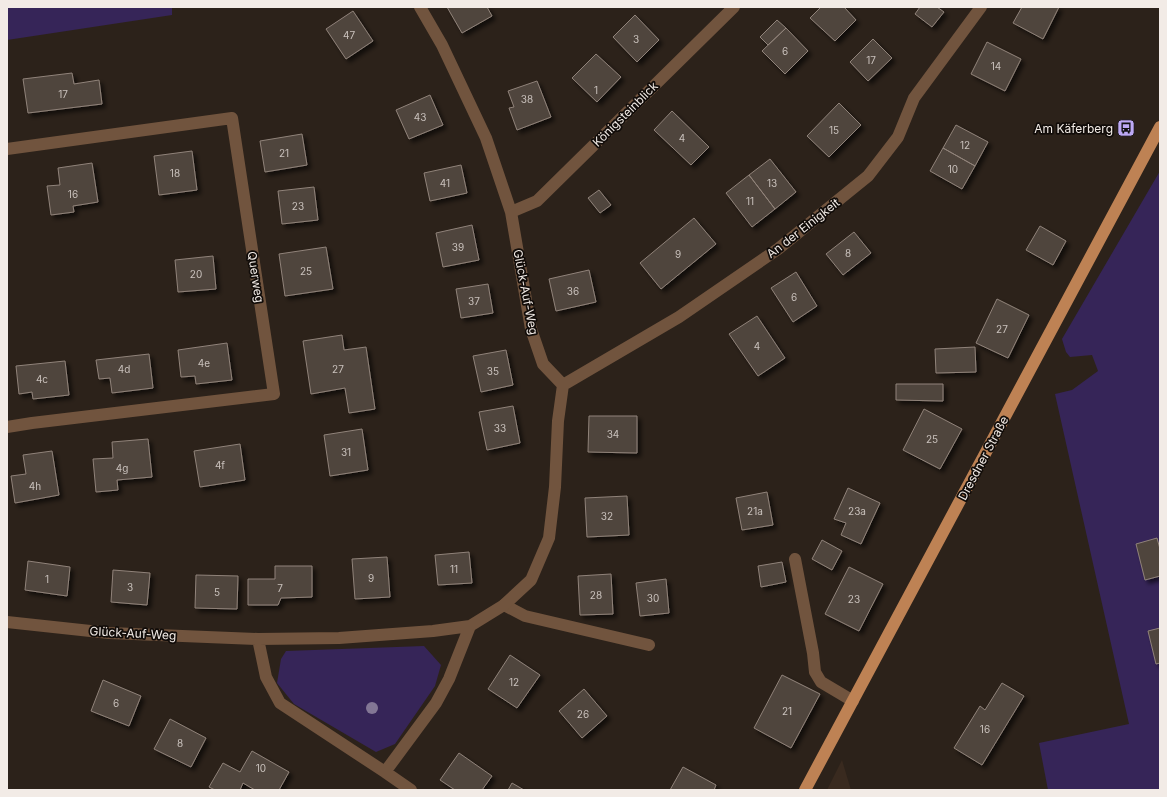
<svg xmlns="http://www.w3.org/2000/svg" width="1167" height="797" font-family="Inter,sans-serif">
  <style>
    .built { fill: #392a1f }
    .green { fill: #362558 }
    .building { fill: #4f443c; stroke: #90837a; filter: url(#shadow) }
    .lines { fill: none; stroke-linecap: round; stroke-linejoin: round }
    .lane { stroke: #71543e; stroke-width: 12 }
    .street { stroke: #71543e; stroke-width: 12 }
    .primary { stroke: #be8254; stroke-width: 12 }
    .tree { fill: #837795 }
    .labels { text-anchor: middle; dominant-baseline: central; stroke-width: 3.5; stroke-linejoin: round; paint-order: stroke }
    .number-label { font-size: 10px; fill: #c9c1bc }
    .street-label { font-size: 12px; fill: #f2ebe6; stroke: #110c09 }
    .poi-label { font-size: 12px; fill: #f2ebe6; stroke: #110c09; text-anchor: end }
  </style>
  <defs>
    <filter id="shadow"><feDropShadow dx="3.5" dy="3.5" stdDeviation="2" flood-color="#0009"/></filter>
  </defs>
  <rect width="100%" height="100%" fill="#2c221a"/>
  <path class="built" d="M842 760 851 790H827Z"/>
  <path class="green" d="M7 7H172V15L7 40Z
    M1160 171V790H1048L1039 743 1129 724 1055 394 1072 390 1098 371 1092 355 1070 357 1066 352 1062 339Z
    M424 646 441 665 435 686 395 744 376 752 294 704 277 683 281 659 286 651Z"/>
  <path class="building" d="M447 7H487L492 16 462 33Z
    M821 7H844L856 20 835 41 810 18Z
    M920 7H937L944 12 932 27 915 14Z
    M1022 7H1059L1043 39 1013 23Z
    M353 11 373 41 346 59 326 29Z
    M635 15 659 40 637 62 613 37Z
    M777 20 786 28 768 45 760 37Z
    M786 28 808 51 785 74 762 51Z
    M873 39 892 58 868 81 850 62Z
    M987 42 1021 59 1005 91 971 74Z
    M596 54 621 77 597 102 572 78Z
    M72 73 74 84 99 80 102 104 28 113 23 79Z
    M537 81 551 117 517 130 509 108 514 107 508 91Z
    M430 95 443 125 409 139 396 110Z
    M839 103 861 125 829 157 807 136Z
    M672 111 709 147 691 165 654 130Z
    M956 125 988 142 975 166 943 148Z
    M302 134 307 165 265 172 260 141Z
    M943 148 975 166 962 189 930 171Z
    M192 151 197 190 159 195 154 156Z
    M770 159 796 192 775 209 749 175Z
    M92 163 98 202 73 206 74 212 51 215 47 186 60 185 58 168Z
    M461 165 467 193 430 201 424 173Z
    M749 175 775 209 752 227 726 193Z
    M314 187 318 220 282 224 278 191Z
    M599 190 611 205 600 213 588 198Z
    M694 218 716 244 661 289 640 263Z
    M472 225 479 260 443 267 436 233Z
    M1040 226 1066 241 1053 265 1026 250Z
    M854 232 871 253 843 275 826 254Z
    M326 247 333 289 285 296 279 254Z
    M213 256 216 289 178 292 175 260Z
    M589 270 596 302 556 311 549 279Z
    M796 272 817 306 793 322 771 288Z
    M488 284 493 313 461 318 456 289Z
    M997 299 1029 315 1008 358 976 343Z
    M757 316 785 358 758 376 729 334Z
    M342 335 344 350 366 347 375 409 349 413 345 388 311 394 303 341Z
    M227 343 232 380 196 384 195 376 181 377 178 350Z
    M975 347 976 372 936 373 935 349Z
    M506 350 513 385 481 392 473 356Z
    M149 354 153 388 112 393 110 378 99 379 96 360Z
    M65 361 69 395 33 399 32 392 19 394 16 366Z
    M896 384H943V401L896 400Z
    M513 406 520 443 487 450 479 412Z
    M924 409 962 429 940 469 903 450Z
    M589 416H637V453L588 452Z
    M362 429 368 470 330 476 324 435Z
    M148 439 152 477 117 480 118 490 96 492 93 459 113 458 112 442Z
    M240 444 245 480 200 487 194 451Z
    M52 451 59 495 15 503 11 476 26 474 23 455Z
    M848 488 880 503 861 544 841 535 846 523 834 519Z
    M767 492 773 525 742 530 736 498Z
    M627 496 629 535 587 537 585 498Z
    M1157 538 1160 549V576L1145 580 1136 544Z
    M822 540 842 551 832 570 812 559Z
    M469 552 472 583 438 585 435 555Z
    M387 557 390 597 355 599 352 559Z
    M28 561 70 567 67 596 25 590Z
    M782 562 786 582 761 587 758 566Z
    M275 566H312V597L281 598 278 605H248V579H275Z
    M849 567 883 584 859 631 825 614Z
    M113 570 150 573 147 605 111 602Z
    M611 574 613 614 580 615 578 576Z
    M196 575 238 576 237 609 195 608Z
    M666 579 669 613 640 616 636 583Z
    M1160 628V663L1156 664 1148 631Z
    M510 655 540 675 517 708 488 689Z
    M782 675 820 694 791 748 754 728Z
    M103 680 141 696 129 726 91 711Z
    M1002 683 1024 696 982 765 954 748 980 706 985 710Z
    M584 689 607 716 582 738 559 711Z
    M170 719 206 738 191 767 154 749Z
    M252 751 289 772 279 790H255L243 783 240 790H215L209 787 223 763 240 772Z
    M459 753 492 776 482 790H455L440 780Z
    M683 767 716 785 714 790H670Z
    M512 783 524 790H508Z"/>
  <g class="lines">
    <path class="lane" d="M795 559 813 653 815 672 821 682 853 701
      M504 605 525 616 649 645"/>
    <path class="street" d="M420 7 442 45 486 138 511 212 531 329 543 364 563 385
      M7 149 232 118 274 394 32 423 7 427
      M511 212 537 201 734 7
      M563 385 679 317 778 249 868 176 898 137 914 98 981 7
      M7 622 109 633 258 639 266 677 280 703 385 772 411 790
      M258 639 339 638 433 631 470 626 504 605 531 580 549 538 555 487 558 421 563 385
      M385 772 436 703 449 679 470 626"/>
    <path class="primary" d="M805 790 1160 127"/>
  </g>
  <circle class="tree" cx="372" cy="708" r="6"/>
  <defs>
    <symbol id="bus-square" viewBox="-11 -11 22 22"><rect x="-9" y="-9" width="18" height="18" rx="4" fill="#bda9f5" stroke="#110c09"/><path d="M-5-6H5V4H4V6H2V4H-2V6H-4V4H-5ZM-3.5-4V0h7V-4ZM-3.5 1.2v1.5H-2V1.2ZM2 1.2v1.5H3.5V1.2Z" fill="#111"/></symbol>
  </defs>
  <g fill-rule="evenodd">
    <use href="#bus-square" x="1116" y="118" width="20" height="20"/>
  </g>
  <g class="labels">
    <g class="number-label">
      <text x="349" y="35">47</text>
      <text x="636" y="39">3</text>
      <text x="785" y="51">6</text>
      <text x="871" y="60">17</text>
      <text x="996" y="66">14</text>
      <text x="596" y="90">1</text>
      <text x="63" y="94">17</text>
      <text x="527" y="99">38</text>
      <text x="420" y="117">43</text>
      <text x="834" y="130">15</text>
      <text x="682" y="138">4</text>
      <text x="965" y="145">12</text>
      <text x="284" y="153">21</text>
      <text x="953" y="169">10</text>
      <text x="175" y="173">18</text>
      <text x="445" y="183">41</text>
      <text x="772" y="183">13</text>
      <text x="73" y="194">16</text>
      <text x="750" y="201">11</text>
      <text x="298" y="206">23</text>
      <text x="458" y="247">39</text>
      <text x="848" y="253">8</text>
      <text x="678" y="254">9</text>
      <text x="306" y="271">25</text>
      <text x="196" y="274">20</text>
      <text x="573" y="291">36</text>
      <text x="794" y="297">6</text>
      <text x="474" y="301">37</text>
      <text x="1002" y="329">27</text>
      <text x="757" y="346">4</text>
      <text x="204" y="363">4e</text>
      <text x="124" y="369">4d</text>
      <text x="338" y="369">27</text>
      <text x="493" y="371">35</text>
      <text x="42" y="379">4c</text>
      <text x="500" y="428">33</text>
      <text x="613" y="434">34</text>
      <text x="932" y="439">25</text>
      <text x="346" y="452">31</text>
      <text x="220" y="465">4f</text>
      <text x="122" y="468">4g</text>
      <text x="35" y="486">4h</text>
      <text x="755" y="511">21a</text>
      <text x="857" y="511">23a</text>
      <text x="607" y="516">32</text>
      <text x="454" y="569">11</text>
      <text x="371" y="578">9</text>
      <text x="47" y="579">1</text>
      <text x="130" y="587">3</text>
      <text x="280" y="588">7</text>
      <text x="217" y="592">5</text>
      <text x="596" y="595">28</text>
      <text x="653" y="598">30</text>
      <text x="854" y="599">23</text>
      <text x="514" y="682">12</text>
      <text x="116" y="703">6</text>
      <text x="787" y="711">21</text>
      <text x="583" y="714">26</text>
      <text x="985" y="729">16</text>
      <text x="180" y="743">8</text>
      <text x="261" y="768">10</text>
    </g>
    <g class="street-label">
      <text transform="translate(625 114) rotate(-45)">Königsteinblick</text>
      <text transform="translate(803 228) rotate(-38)">An der Einigkeit</text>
      <text transform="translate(256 277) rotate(81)">Querweg</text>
      <text transform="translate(526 292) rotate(79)">Glück-Auf-Weg</text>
      <text transform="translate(983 458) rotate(-62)">Dresdner Straße</text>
      <text transform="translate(133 633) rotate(3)">Glück-Auf-Weg</text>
    </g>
    <g class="poi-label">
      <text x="1113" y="128">Am Käferberg</text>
    </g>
  </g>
  <rect width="1167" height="797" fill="none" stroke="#f2ebe6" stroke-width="16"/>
</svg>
